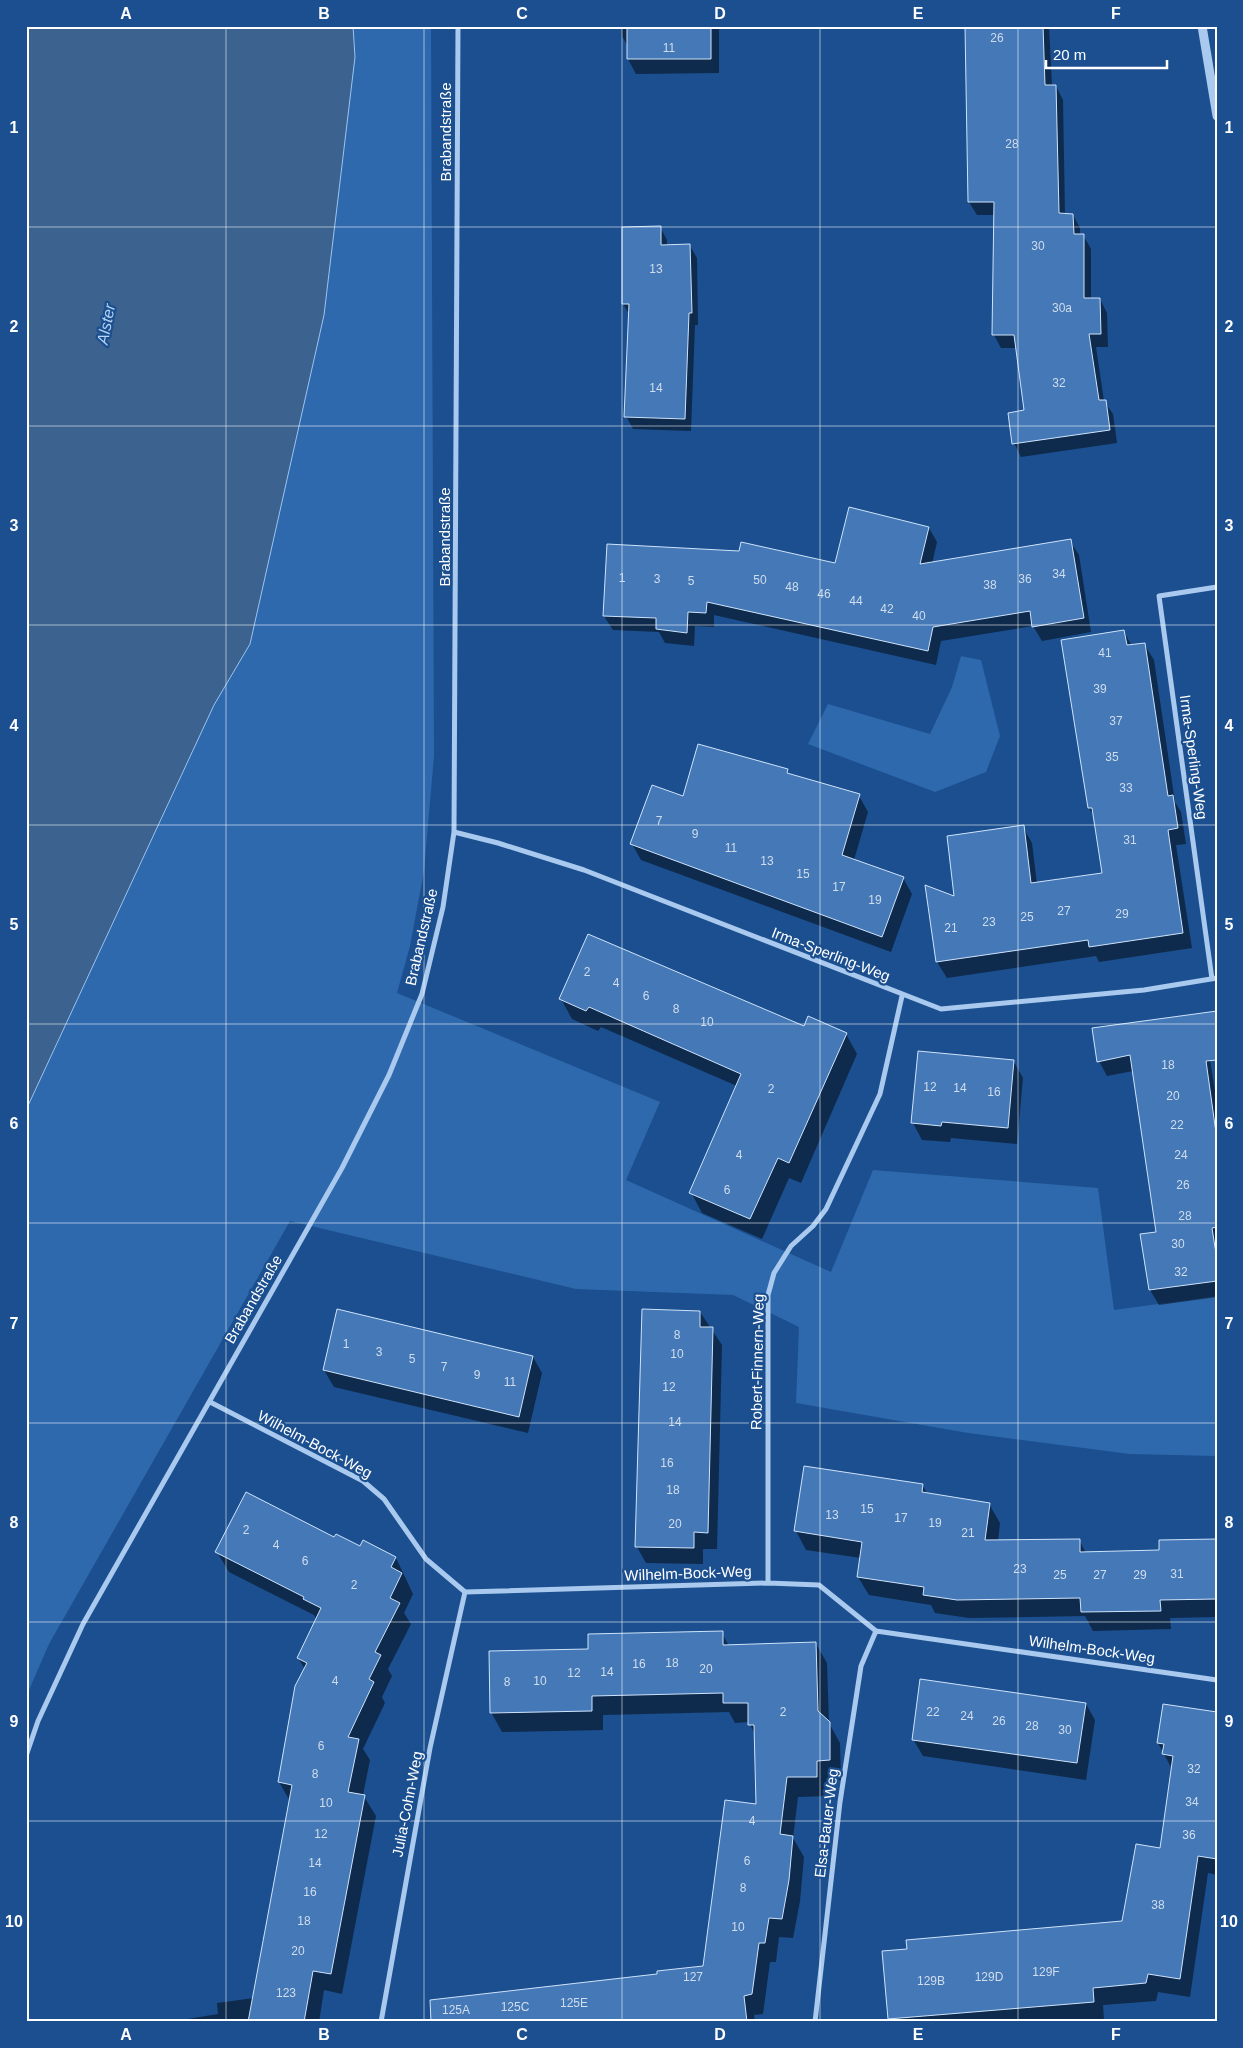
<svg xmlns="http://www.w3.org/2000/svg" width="1243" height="2048" font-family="Helvetica,sans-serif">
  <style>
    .green { fill: #2e69ad }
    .water { fill: #3c6290; stroke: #9cc4f0 }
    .shadow { fill: #0007 }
    .building { fill: #4478b7; stroke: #cfe3fa }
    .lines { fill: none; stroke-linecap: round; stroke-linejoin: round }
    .minor { stroke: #a9c9ee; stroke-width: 5 }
    .tertiary { stroke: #a9c9ee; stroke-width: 9 }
    .grid { fill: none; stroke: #fff; stroke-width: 1; stroke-opacity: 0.55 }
    .labels { text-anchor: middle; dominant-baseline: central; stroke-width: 4.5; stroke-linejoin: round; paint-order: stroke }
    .number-label { font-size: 12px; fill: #d0dded }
    .street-label { font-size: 15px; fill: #fff; stroke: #1b4f8f }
    .water-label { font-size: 16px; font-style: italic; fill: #b5d3f5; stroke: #1b4f8f }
    .neatline { fill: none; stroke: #fff; stroke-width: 2 }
    .grid-label { font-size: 16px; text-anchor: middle; font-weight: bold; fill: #fff }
  </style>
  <rect width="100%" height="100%" fill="#1b4f8f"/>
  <path class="green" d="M353 26H431L434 756 424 871 410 946 397 993 660 1102 626 1180 831 1272 873 1170 1098 1188 1114 1310 1217 1296V1456L1130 1454 968 1433 796 1403 799 1327 733 1295 576 1289 290 1221 49 1644 26 1697V1110L214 705 250 644 355 57Z
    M961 656 981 660 1000 736 986 772 935 792 808 744 828 704 930 734 952 687Z"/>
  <path class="water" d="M26 26H353L355 57 324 315 250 644 214 705 26 1110Z"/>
  <path class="shadow" d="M622 26H719V73L636 74 628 59V47L622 36Z
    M965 26H1049L1052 86H1056L1063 100 1065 215H1073L1080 228V235H1083L1091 249V299H1100L1107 313 1108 347H1096L1104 401 1113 414 1117 443 1021 457 1014 443 1026 411 1017 348H1001L994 335 995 215H977L969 202Z
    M660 227 667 240V246H690L697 258 698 325H695L691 431 633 429 626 416 629 314 623 304Z
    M929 528 937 542 932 564 1070 541 1079 555 1091 632 1042 641 1033 626 941 641 936 665 714 615V627L695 626 694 646 665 643 659 632 613 630 604 616 836 564Z
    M1124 632 1132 646 1144 644 1154 660 1175 802 1181 812 1186 844 1176 845 1192 948 1099 962 1096 956 947 978 937 962 926 887 956 898 1023 827 1032 843 1037 884 1104 874 1095 818 1089 808Z
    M787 770 790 775 859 796 868 812 854 860 903 878 912 894 891 952 641 860 632 844 684 798Z
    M561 999 846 1034 857 1054 801 1183 789 1178 762 1239 702 1213 691 1192 737 1086 601 1027 598 1031 572 1019Z
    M1093 1030 1210 1060 1217 1104V1297L1159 1305 1150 1290 1142 1235 1157 1233 1133 1071 1107 1076 1099 1061Z
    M1014 1062 1023 1078 1017 1144 951 1138 950 1142 922 1140 913 1123Z
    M700 1312 722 1345 717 1549H703V1564L646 1563 637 1547Z
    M533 1357 542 1373 528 1433 334 1387 324 1370Z
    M923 1486 928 1495 989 1504 1000 1523 998 1541 1079 1540 1086 1553 1161 1551 1217 1540V1617L1170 1618 1171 1629 1093 1631 1085 1616 969 1618 935 1613 931 1605 869 1595 858 1577 861 1558 806 1550 796 1531Z
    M335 1538 361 1548 363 1542 396 1558 413 1594 404 1613 411 1624 388 1669 392 1676 382 1697 385 1703 363 1749 370 1760 363 1795 376 1816 342 1994 324 1990 319 2022H169L218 2014 217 2003 254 1998 290 1801 279 1782 305 1669 298 1658 316 1619 314 1615 229 1572 217 1552Z
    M722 1633 729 1646 816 1644 827 1663 829 1723 840 1743 841 1780H827L828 1796 798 1797 793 1838 804 1857 800 1901 793 1938 779 1937 776 1962H770L763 2014 754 2015 755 2022H443L658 1975 704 1967 757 1806 755 1735 749 1722 735 1723 729 1712 603 1715V1730L502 1732 491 1712 589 1650Z
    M1086 1704 1095 1720 1086 1780 923 1756 913 1739Z
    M1217 1713V1875L1208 1873 1190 1997 1158 1992 1156 2001 1103 2005 1104 2020 891 2022 889 2019 1123 1922 1161 1849 1172 1769 1158 1743Z"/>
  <path class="building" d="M627 26H711V59H627Z
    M965 26H1043L1045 85H1056L1059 213 1073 214 1074 234H1084V298H1100L1101 334H1089L1099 400H1106L1110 430 1012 444 1008 413 1024 410 1014 335H992L994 202H968Z
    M661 226V245L690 244 692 313H689L685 419 624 417 629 304H622V227Z
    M849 507 929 527 920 564 1071 539 1084 618 1032 627 1030 611 933 627 928 651 707 602 706 613 688 612 687 633 656 629V618L603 616 607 544 739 551 741 542 835 563Z
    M1124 630 1127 645 1145 643 1168 796 1173 795 1178 828 1168 830 1183 933 1089 947 1088 940 936 962 925 885 954 896 947 836 1024 825 1031 883 1102 873 1092 808H1088L1061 640Z
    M698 744 788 769 787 773 860 794 842 855 904 877 882 937 630 844 652 785 683 796Z
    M588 934 804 1026 808 1016 847 1033 789 1163 778 1158 750 1219 689 1193 741 1074 589 1007 586 1011 559 999Z
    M1217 1011V1060L1206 1061 1217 1140V1227L1212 1228 1217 1260V1281L1149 1290 1140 1234 1156 1232 1130 1055 1097 1062 1092 1028Z
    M918 1051 1014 1060 1008 1128 942 1122 941 1126 911 1123Z
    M337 1309 533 1356 519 1417 323 1370Z
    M642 1309 700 1311V1327H713L708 1533 694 1532V1548L635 1547Z
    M804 1466 923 1484 922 1492 990 1503 985 1540 1080 1539V1552L1159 1550V1540L1217 1539V1599L1160 1600 1161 1611 1081 1612 1080 1598 957 1600 923 1595 924 1587 857 1577 862 1542 794 1531Z
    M246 1492 334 1537 336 1534 360 1546 363 1540 396 1557 391 1567 402 1573 390 1598 400 1603 375 1652 381 1655 369 1679 374 1682 348 1737 359 1739 348 1792 365 1795 331 1974 313 1971 304 2022H248L292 1785 278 1782 295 1686 307 1663 297 1658 321 1608 303 1599 304 1597 215 1552Z
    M723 1631V1645L816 1642 818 1711 830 1722V1760L817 1761V1777H787L780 1834 793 1836 789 1880 782 1919 769 1918 765 1943H759L752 1994 744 1996 747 2022H431L430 2000 657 1974V1971L703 1966 725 1800 756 1804 754 1725H748V1703H723V1693L592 1696V1711L490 1713 489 1651 588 1649V1634Z
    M920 1679 1086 1703 1077 1763 912 1740Z
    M1163 1704 1217 1712V1859L1198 1856 1180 1979 1148 1974 1146 1983 1093 1988 1094 2002 888 2019 882 1951 907 1949 906 1940 1122 1921 1136 1844 1160 1848 1173 1756 1162 1754 1164 1744 1157 1743Z"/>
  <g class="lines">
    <path class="minor" d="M454 832 498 843 584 870 941 1009 1144 990 1217 978
      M1212 979 1159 596 1217 587
      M210 1402 363 1481 384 1499 426 1559 465 1592 768 1583 819 1585 876 1631 1217 1680
      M768 1583V1295L774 1273 791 1246 813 1226 826 1209 880 1094 902 996
      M26 1756 38 1721 83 1624 342 1168 389 1075 422 994 443 907 454 832 458 26
      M381 2022 430 1748 465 1592
      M815 2022 840 1802 861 1666 876 1631"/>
    <path class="tertiary" d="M1202 26 1217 116"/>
  </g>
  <path class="grid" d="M226 26V2022M424 26V2022M622 26V2022M820 26V2022M1018 26V2022M26 227H1217M26 426H1217M26 625H1217M26 825H1217M26 1024H1217M26 1223H1217M26 1423H1217M26 1622H1217M26 1821H1217"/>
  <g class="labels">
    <g class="number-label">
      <text x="997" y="38">26</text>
      <text x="669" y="48">11</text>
      <text x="1012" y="144">28</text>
      <text x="1038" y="246">30</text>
      <text x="656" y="269">13</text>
      <text x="1062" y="308">30a</text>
      <text x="1059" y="383">32</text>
      <text x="656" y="388">14</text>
      <text x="1059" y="574">34</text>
      <text x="622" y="578">1</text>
      <text x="657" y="579">3</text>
      <text x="1025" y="579">36</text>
      <text x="760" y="580">50</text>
      <text x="691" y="581">5</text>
      <text x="990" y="585">38</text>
      <text x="792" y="587">48</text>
      <text x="824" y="594">46</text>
      <text x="856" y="601">44</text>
      <text x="887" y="609">42</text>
      <text x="919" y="616">40</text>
      <text x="1105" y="653">41</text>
      <text x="1100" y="689">39</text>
      <text x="1116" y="721">37</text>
      <text x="1112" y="757">35</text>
      <text x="1126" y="788">33</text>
      <text x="659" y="821">7</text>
      <text x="695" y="834">9</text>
      <text x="1130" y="840">31</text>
      <text x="731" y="848">11</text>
      <text x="767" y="861">13</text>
      <text x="803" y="874">15</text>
      <text x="839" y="887">17</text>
      <text x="875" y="900">19</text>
      <text x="1064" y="911">27</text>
      <text x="1122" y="914">29</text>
      <text x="1027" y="917">25</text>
      <text x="989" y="922">23</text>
      <text x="951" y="928">21</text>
      <text x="587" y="972">2</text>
      <text x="616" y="983">4</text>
      <text x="646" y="996">6</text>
      <text x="676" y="1009">8</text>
      <text x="707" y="1022">10</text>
      <text x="1168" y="1065">18</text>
      <text x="930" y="1087">12</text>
      <text x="960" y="1088">14</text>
      <text x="771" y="1089">2</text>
      <text x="994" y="1092">16</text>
      <text x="1173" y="1096">20</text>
      <text x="1177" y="1125">22</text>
      <text x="739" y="1155">4</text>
      <text x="1181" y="1155">24</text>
      <text x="1183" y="1185">26</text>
      <text x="727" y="1190">6</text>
      <text x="1185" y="1216">28</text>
      <text x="1178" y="1244">30</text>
      <text x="1181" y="1272">32</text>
      <text x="677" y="1335">8</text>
      <text x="346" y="1344">1</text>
      <text x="379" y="1352">3</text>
      <text x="677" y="1354">10</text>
      <text x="412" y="1359">5</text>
      <text x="444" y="1367">7</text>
      <text x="477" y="1375">9</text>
      <text x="510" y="1382">11</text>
      <text x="669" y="1387">12</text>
      <text x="675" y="1422">14</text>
      <text x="667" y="1463">16</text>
      <text x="673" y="1490">18</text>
      <text x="867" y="1509">15</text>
      <text x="832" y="1515">13</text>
      <text x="901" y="1518">17</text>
      <text x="935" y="1523">19</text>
      <text x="675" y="1524">20</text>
      <text x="246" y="1530">2</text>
      <text x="968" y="1533">21</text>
      <text x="276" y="1545">4</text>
      <text x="305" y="1561">6</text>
      <text x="1020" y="1569">23</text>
      <text x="1177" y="1574">31</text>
      <text x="1060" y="1575">25</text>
      <text x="1100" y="1575">27</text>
      <text x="1140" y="1575">29</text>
      <text x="354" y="1585">2</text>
      <text x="672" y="1663">18</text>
      <text x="639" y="1664">16</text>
      <text x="706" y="1669">20</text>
      <text x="607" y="1672">14</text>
      <text x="574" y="1673">12</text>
      <text x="335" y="1681">4</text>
      <text x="540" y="1681">10</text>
      <text x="507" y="1682">8</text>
      <text x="783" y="1712">2</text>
      <text x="933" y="1712">22</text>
      <text x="967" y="1716">24</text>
      <text x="999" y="1721">26</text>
      <text x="1032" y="1726">28</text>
      <text x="1065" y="1730">30</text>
      <text x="321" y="1746">6</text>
      <text x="1194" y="1769">32</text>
      <text x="315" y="1774">8</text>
      <text x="1192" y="1802">34</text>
      <text x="326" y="1803">10</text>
      <text x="752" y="1821">4</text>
      <text x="321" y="1834">12</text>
      <text x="1189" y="1835">36</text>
      <text x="747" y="1861">6</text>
      <text x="315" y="1863">14</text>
      <text x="743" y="1888">8</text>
      <text x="310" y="1892">16</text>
      <text x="1158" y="1905">38</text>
      <text x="304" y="1921">18</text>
      <text x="738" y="1927">10</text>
      <text x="298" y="1951">20</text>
      <text x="1046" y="1972">129F</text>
      <text x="693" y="1977">127</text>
      <text x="989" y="1977">129D</text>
      <text x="931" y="1981">129B</text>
      <text x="286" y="1993">123</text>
      <text x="574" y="2003">125E</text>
      <text x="515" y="2007">125C</text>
      <text x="456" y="2010">125A</text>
    </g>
    <g class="street-label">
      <text transform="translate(445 132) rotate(-90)">Brabandstraße</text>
      <text transform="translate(444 537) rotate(-90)">Brabandstraße</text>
      <text transform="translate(1194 757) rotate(82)">Irma-Sperling-Weg</text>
      <text transform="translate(421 937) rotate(-77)">Brabandstraße</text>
      <text transform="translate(831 954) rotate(21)">Irma-Sperling-Weg</text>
      <text transform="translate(253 1299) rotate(-60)">Brabandstraße</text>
      <text transform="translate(757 1362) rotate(-89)">Robert-Finnern-Weg</text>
      <text transform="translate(315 1444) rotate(28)">Wilhelm-Bock-Weg</text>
      <text transform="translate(688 1573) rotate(-2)">Wilhelm-Bock-Weg</text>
      <text transform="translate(1092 1649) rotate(8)">Wilhelm-Bock-Weg</text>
      <text transform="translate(407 1804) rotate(-79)">Julia-Cohn-Weg</text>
      <text transform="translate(826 1823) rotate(-83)">Elsa-Bauer-Weg</text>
    </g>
    <g class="water-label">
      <text transform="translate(106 324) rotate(-79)">Alster</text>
    </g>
  </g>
  <rect width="1243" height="2048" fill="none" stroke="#1b4f8f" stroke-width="55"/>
  <path d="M1046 60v8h121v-8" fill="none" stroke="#ffffff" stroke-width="2.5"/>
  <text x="1053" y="60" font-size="15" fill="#ffffff" stroke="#1b4f8f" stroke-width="4" paint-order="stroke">20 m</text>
  <rect x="28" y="28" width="1188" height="1992" class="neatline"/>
  <g class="grid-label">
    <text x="126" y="19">A</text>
    <text x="324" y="19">B</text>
    <text x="522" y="19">C</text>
    <text x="720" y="19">D</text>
    <text x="918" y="19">E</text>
    <text x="1116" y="19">F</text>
    <text x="14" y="133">1</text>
    <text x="1229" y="133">1</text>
    <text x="14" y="332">2</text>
    <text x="1229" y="332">2</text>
    <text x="14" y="531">3</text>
    <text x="1229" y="531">3</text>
    <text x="14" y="731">4</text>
    <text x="1229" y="731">4</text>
    <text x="14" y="930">5</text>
    <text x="1229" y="930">5</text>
    <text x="14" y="1129">6</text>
    <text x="1229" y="1129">6</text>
    <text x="14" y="1329">7</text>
    <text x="1229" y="1329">7</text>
    <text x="14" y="1528">8</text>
    <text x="1229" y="1528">8</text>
    <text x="14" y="1727">9</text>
    <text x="1229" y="1727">9</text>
    <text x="14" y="1927">10</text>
    <text x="1229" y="1927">10</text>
    <text x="126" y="2040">A</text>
    <text x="324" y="2040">B</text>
    <text x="522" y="2040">C</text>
    <text x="720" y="2040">D</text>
    <text x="918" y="2040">E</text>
    <text x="1116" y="2040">F</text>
  </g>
</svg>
